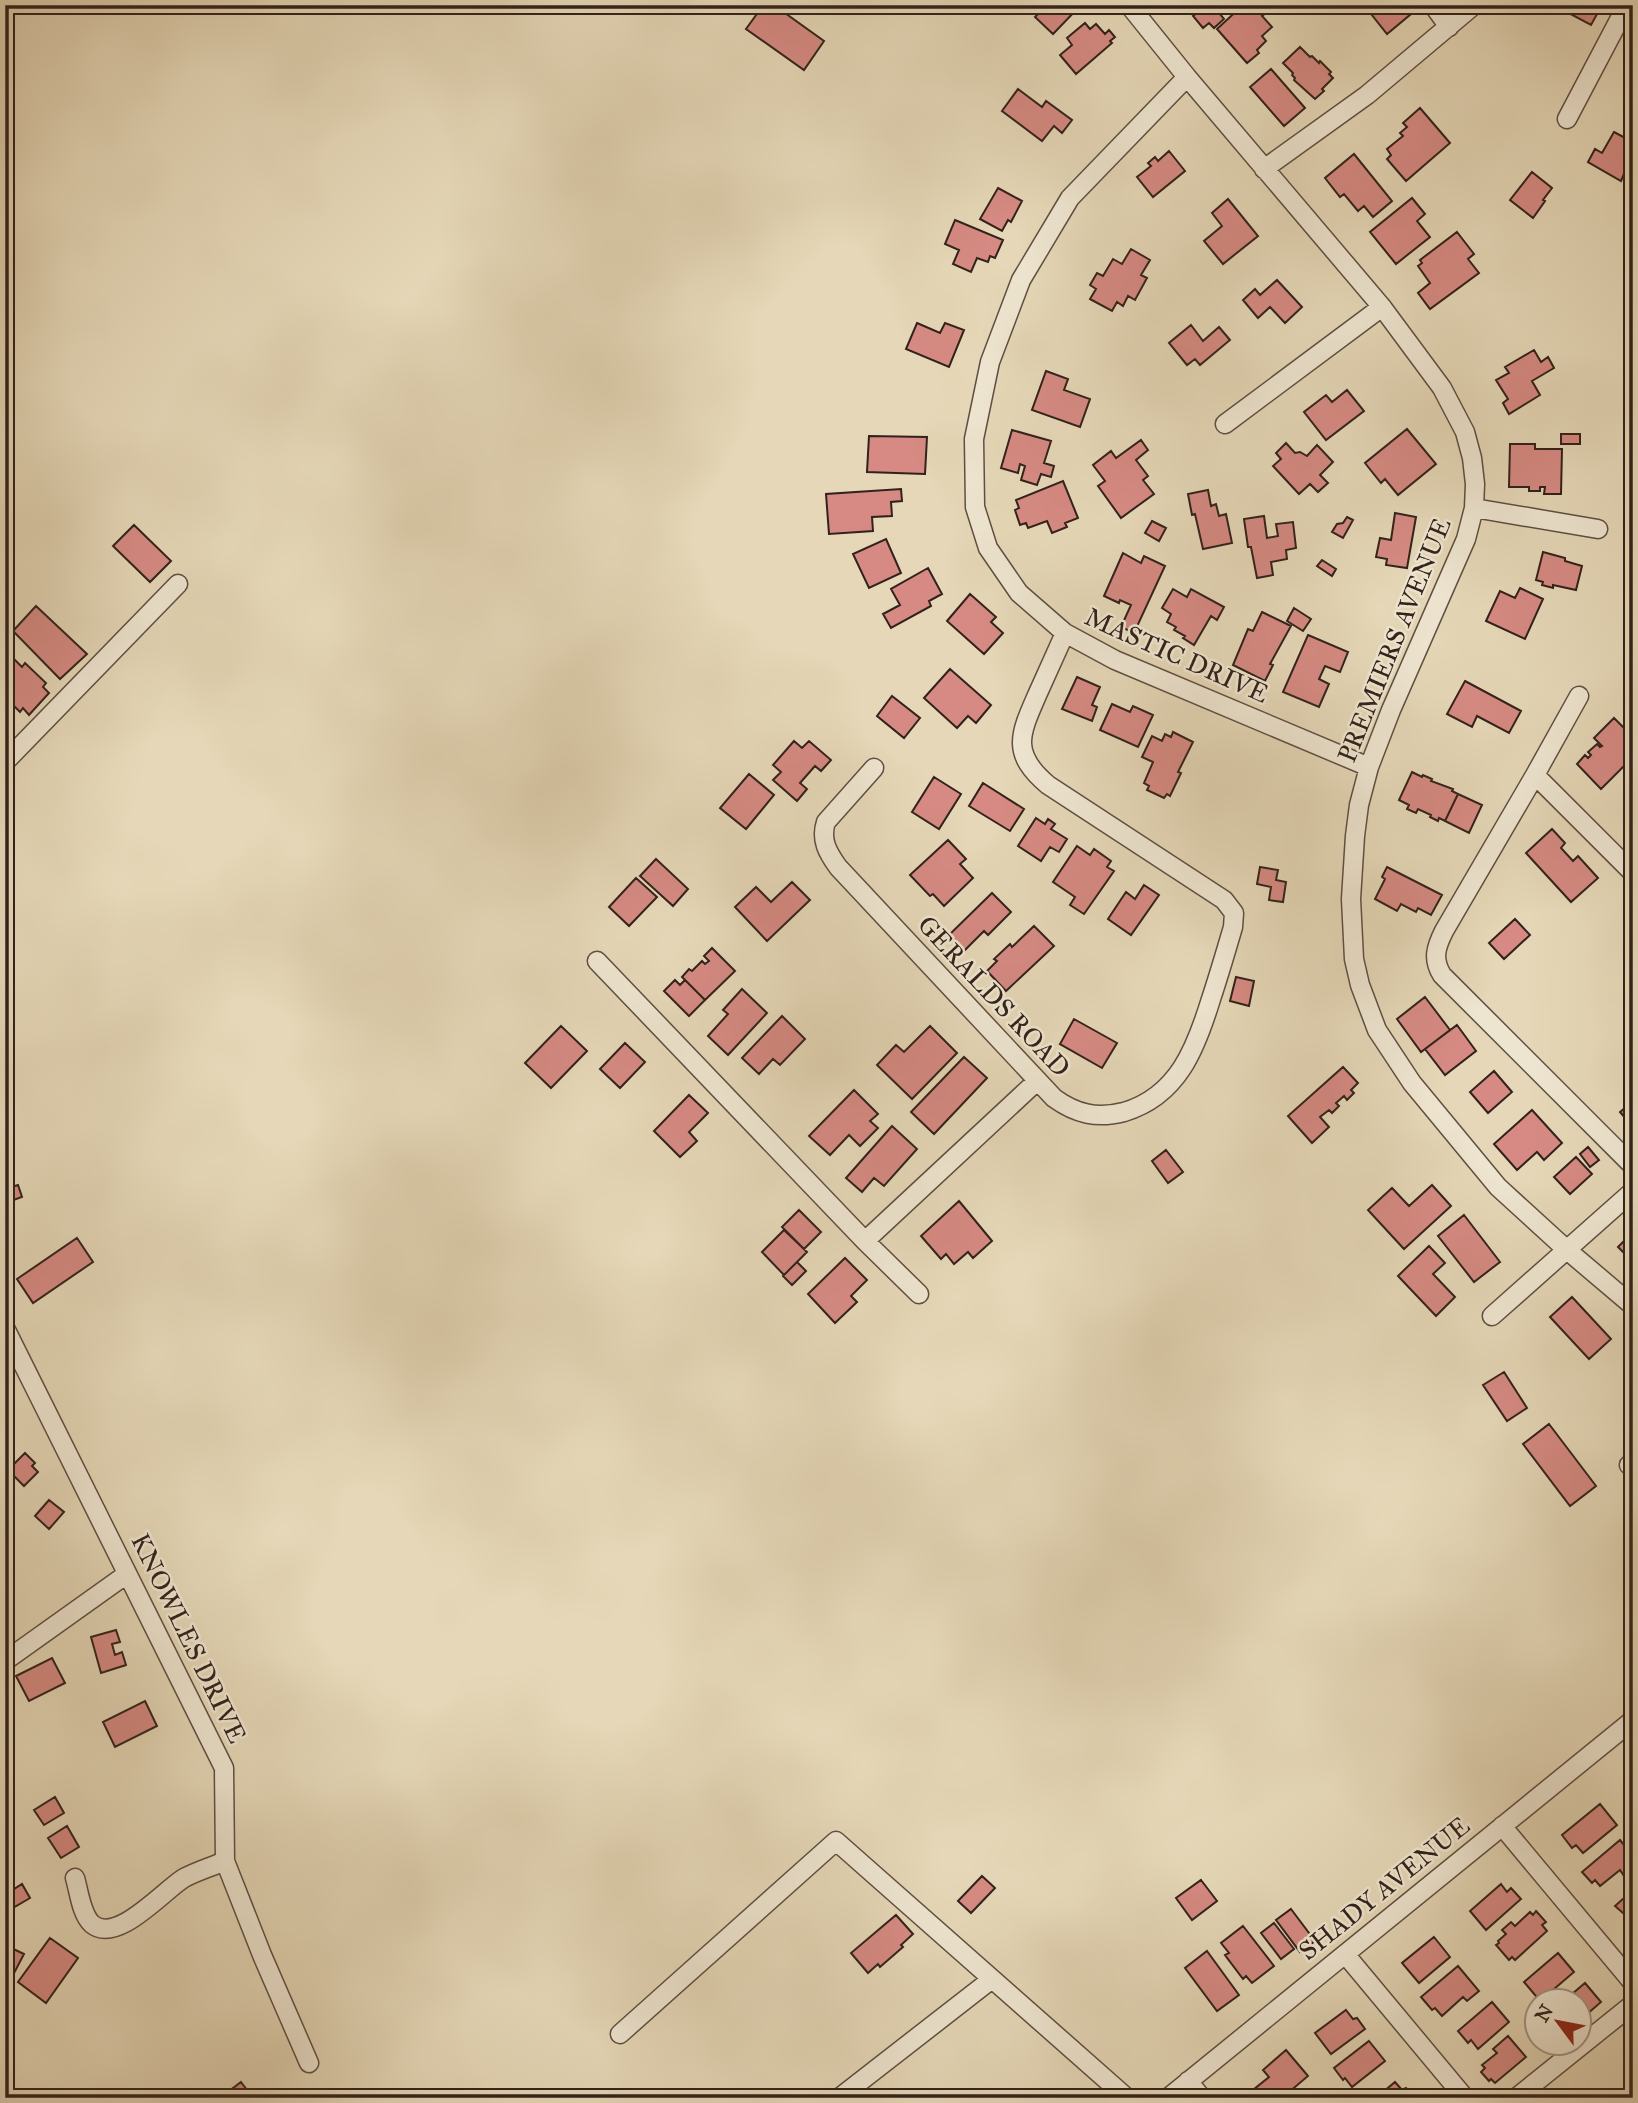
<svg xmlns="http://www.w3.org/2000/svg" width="1638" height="2103" font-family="'IM FELL Great Primer',serif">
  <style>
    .building { fill: #d68a83; stroke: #32221b; stroke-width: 2 }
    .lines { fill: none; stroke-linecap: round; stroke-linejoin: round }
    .minor-casing { stroke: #5f4f42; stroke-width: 21 }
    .minor { stroke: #eee5d0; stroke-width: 18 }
    .labels { text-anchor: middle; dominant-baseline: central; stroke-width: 5; stroke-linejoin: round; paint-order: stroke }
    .street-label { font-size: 26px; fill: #32221b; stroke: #eee5d0 }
  </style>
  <rect width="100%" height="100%" fill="#e5d7b7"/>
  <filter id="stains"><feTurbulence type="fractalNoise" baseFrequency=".00286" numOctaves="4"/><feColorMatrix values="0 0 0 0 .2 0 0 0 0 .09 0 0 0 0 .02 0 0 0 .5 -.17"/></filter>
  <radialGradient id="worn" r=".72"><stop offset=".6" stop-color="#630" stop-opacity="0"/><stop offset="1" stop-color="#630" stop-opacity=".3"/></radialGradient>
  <path class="building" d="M754 5H780L778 8 824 41 804 70 746 29 759 11 753 7Z
    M1032 5H1081L1053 34 1035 17 1039 13Z
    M1196 5H1230L1220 14 1224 19 1214 28 1209 23 1203 28 1193 16 1201 10Z
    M1243 5H1265L1270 10 1262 16 1272 27 1262 36 1266 41 1257 50 1259 53 1247 63 1217 29Z
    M1364 5H1404L1411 14 1387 34Z
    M1565 5H1602L1591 25 1563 10Z
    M1085 23 1090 29 1096 24 1105 34 1109 30 1115 37 1110 41 1112 43 1076 74 1060 55 1072 45 1067 38Z
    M1300 47 1310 57 1312 56 1319 63 1320 61 1331 72 1329 74 1333 78 1322 89 1324 91 1315 99 1294 80 1295 78 1292 75 1293 73 1283 63Z
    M1271 69 1305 108 1284 126 1250 87Z
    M1018 89 1042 107 1046 101 1072 120 1062 133 1054 126 1042 141 1002 111Z
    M1420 108 1450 143 1406 181 1387 159 1391 155 1387 149 1403 136 1400 133 1407 127 1403 123Z
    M1614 132 1633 142V164L1629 162 1621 181 1588 162 1595 149 1602 153Z
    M1169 151 1185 171 1153 197 1137 177 1151 166 1148 163 1155 157 1158 161Z
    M1354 154 1392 201 1373 217 1364 206 1358 211 1344 194 1340 197 1325 178Z
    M1532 172 1552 188 1543 200 1545 201 1533 218 1510 200Z
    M998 188 1022 201 1011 222 1008 220 1002 231 980 219Z
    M1412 198 1425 214 1417 221 1430 237 1396 264 1370 232Z
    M1228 199 1258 236 1223 264 1204 241 1222 226 1212 213Z
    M955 220 1003 240 995 258 990 256 988 262 977 258 971 272 953 264 959 250 945 244Z
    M1457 232 1474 254 1468 259 1479 273 1430 309 1418 293 1430 283 1418 266 1422 263 1420 260Z
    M1131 249 1150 260 1141 275 1147 278 1135 300 1128 296 1123 306 1117 302 1112 311 1090 299 1096 289 1090 285 1097 273 1103 276 1113 259 1122 264Z
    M1277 280 1302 307 1285 323 1270 307 1258 318 1243 300 1255 289 1260 295Z
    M917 323 940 333 945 323 964 330 949 367 906 349Z
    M1191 325 1203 341 1219 327 1230 340 1200 365 1195 359 1187 365 1169 343Z
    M1534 350 1541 362 1548 357 1554 368 1532 381 1540 395 1509 414 1503 403 1508 399 1496 380 1509 373 1505 367Z
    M1046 371 1068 379 1064 390 1090 399 1080 427 1032 410Z
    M1347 390 1364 411 1326 440 1304 412 1326 395 1332 402Z
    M1407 429 1436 464 1398 495 1385 479 1381 483 1365 463Z
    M1012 430 1051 441 1044 463 1054 466 1051 477 1041 474 1037 485 1021 480 1025 466 1020 464 1018 473 1001 468Z
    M1561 434H1580V444H1561Z
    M869 436 927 437 925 474 867 472Z
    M1141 440 1148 450 1136 460 1148 476 1143 480 1154 494 1121 518 1098 486 1105 481 1093 465 1111 451 1116 458Z
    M1286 443 1295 453 1300 452 1307 456 1317 445 1333 462 1320 475 1328 483 1318 492 1310 484 1299 494 1273 466 1281 459 1276 453Z
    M1510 444H1535V449H1562L1561 494H1544L1545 487H1540V491H1529V487H1509Z
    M1063 481 1078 518 1065 523 1067 527 1052 533 1047 521 1028 528 1026 523 1020 525 1015 510 1019 508 1016 500Z
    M901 489 902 501 891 502 892 516 872 517 873 531 829 534 826 494Z
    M1208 490 1211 506 1216 504 1219 516 1226 514 1232 543 1203 549 1195 514 1192 515 1188 494Z
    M1395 513 1416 517 1407 568 1386 565 1387 559 1376 557 1380 538 1391 540Z
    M1264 516 1267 538 1278 536 1276 524 1293 522 1296 548 1286 550 1287 559 1271 562 1273 575 1257 578 1251 547H1248L1244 519Z
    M1347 517 1353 520 1343 538 1332 532 1337 524 1343 523Z
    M1152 521 1166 528 1159 541 1145 533Z
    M134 525 171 561 150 582 113 546Z
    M886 539 901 573 869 588 853 554Z
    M1543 552 1565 558V561L1582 566 1576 590 1553 585V588L1542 585 1543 582 1536 580Z
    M1123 553 1141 563 1144 556 1165 566 1134 633 1121 627 1131 605 1120 600 1119 603 1104 596Z
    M1322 560 1336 569 1332 576 1317 566Z
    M928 568 942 594 929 601 931 606 891 628 883 614 900 605 891 589Z
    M1520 588 1543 599 1525 639 1486 621 1500 591 1515 598Z
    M1173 589 1187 597 1191 589 1224 607 1217 620 1211 616 1194 645 1183 638 1185 636 1174 630 1176 627 1167 622 1171 614 1162 608Z
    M970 594 996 617 991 622 1003 633 984 654 947 621Z
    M36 606 87 654 60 679 13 631Z
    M1294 608 1311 619 1303 631 1287 621Z
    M1262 612 1291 626 1270 664 1273 665 1265 681 1233 665 1248 629 1253 631Z
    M1308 635 1348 652 1340 672 1325 666 1319 679 1329 684 1319 707 1283 692Z
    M6 651 22 667 25 663 46 683 43 687 49 693 29 715 23 708 20 712 7 699 10 696 5 692Z
    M950 669 991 705 976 723 968 716 957 728 924 698Z
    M1077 677 1100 687 1092 705 1097 707 1092 721 1062 709Z
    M1465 681 1521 711 1509 733 1477 716 1472 727 1447 714Z
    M892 696 920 718 904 738 877 716Z
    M1112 704 1130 712 1133 706 1153 715 1138 747 1100 730Z
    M1614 718 1633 737V757L1601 789 1577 764 1585 755 1588 758 1591 755 1588 752 1597 744 1600 747 1602 746 1594 738Z
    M1173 732 1193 742 1178 772 1181 773 1170 796 1167 794 1164 798 1147 790 1149 786 1144 783 1153 762 1142 757 1152 736 1162 741 1165 734 1171 737Z
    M794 741 802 748 809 741 831 760 821 771 815 766 800 783 807 789 797 801 773 780 781 772 773 765Z
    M1412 772 1422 777 1423 775 1432 779 1431 781 1453 789 1452 791 1458 794 1445 821 1439 818 1438 821 1430 817 1431 815 1418 809 1416 813 1407 809 1409 805 1399 800Z
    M749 774 774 795 746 829 720 808Z
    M934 777 961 794 939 829 912 812Z
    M983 783 1024 809 1010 831 969 806Z
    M1458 794 1482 805 1469 833 1445 821Z
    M1036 818 1045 824 1048 819 1055 824 1051 829 1067 839 1059 852 1050 847 1041 861 1018 846Z
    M1552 829 1565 843 1561 848 1573 861 1578 856 1598 878 1571 902 1526 853Z
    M948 840 966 859 960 864 973 878 944 906 933 894 930 896 910 875Z
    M1077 846 1090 855 1094 849 1111 861 1107 867 1114 871 1084 914 1070 905 1075 897 1053 882Z
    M656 859 688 889 673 906 640 876Z
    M1260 867 1278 870 1276 880 1286 882 1283 902 1269 900 1271 887 1257 884Z
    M1387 867 1442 895 1431 915 1418 908 1416 912 1401 904 1397 911 1375 899 1385 879 1382 877Z
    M636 878 657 897 629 926 609 907Z
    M792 882 810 900 767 941 735 907 756 887 771 902Z
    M1144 885 1159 895 1131 935 1108 919 1126 892 1135 899Z
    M992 893 1011 912 988 935 984 931 963 952 948 936Z
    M1515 919 1530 935 1504 959 1489 943Z
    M1034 926 1054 946 1006 991 987 971 997 961 994 959 1010 944 1012 947Z
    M712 948 735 971 705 1000 682 977 689 969 692 971 702 961 705 964 709 961 704 956Z
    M1236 977 1254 981 1249 1006 1230 1001Z
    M675 980 680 985 685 980 705 1000 689 1016 664 991Z
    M742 989 767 1013 728 1055 708 1036 728 1014 723 1010Z
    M1425 997 1450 1030 1421 1052 1397 1019Z
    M782 1016 805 1039 780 1065 773 1059 759 1074 742 1058Z
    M1074 1019 1117 1043 1102 1068 1060 1044Z
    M1457 1025 1476 1051 1445 1075 1425 1049Z
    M561 1026 587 1051 551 1088 525 1063Z
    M930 1026 957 1053 912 1099 877 1065 896 1045 904 1052Z
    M625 1043 645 1062 620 1088 600 1069Z
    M964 1057 987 1078 934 1134 911 1112Z
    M1343 1067 1358 1083 1351 1090 1354 1093 1347 1100 1344 1096 1336 1103 1339 1106 1332 1113 1329 1110 1320 1117 1329 1127 1312 1143 1288 1116Z
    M1494 1071 1512 1092 1488 1113 1470 1092Z
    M854 1090 878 1114 870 1121 878 1128 860 1146 849 1135 830 1155 809 1136Z
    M689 1095 708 1113 689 1132 697 1141 680 1157 654 1131Z
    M1633 1101V1127L1620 1112Z
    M1532 1110 1562 1143 1544 1160 1537 1152 1517 1170 1494 1144Z
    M892 1126 917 1149 884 1186 874 1178 862 1192 846 1178Z
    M1588 1147 1599 1160 1590 1167 1580 1154Z
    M1166 1150 1183 1172 1168 1183 1152 1161Z
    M1576 1157 1592 1174 1570 1194 1554 1177Z
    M5 1182 8 1188 18 1185 22 1197 5 1203Z
    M1432 1185 1451 1206 1404 1249 1368 1210 1392 1188 1409 1206Z
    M959 1201 992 1241 973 1258 968 1252 954 1264 946 1254 941 1259 921 1236Z
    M799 1210 821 1232 804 1249 782 1227Z
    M1464 1215 1500 1262 1474 1282 1438 1236Z
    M784 1230 807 1252 784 1275 762 1252Z
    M1633 1232V1262L1618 1247Z
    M77 1238 93 1262 33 1303 17 1279Z
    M1429 1246 1445 1263 1433 1274 1455 1297 1436 1316 1398 1276Z
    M845 1258 867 1280 851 1296 857 1302 835 1323 808 1294Z
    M797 1262 806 1271 792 1285 783 1276Z
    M1572 1297 1611 1339 1589 1359 1550 1317Z
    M1504 1372 1527 1408 1507 1421 1483 1385Z
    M1549 1424 1596 1486 1570 1506 1523 1444Z
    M25 1453 35 1463 32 1466 38 1472 24 1486 8 1470Z
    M49 1500 64 1512 49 1529 35 1516Z
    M116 1630 120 1642 112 1644 115 1655 122 1652 126 1665 101 1673 91 1637Z
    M52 1658 65 1683 29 1701 16 1676Z
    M145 1701 157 1726 115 1747 103 1722Z
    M55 1797 64 1813 44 1825 34 1810Z
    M1600 1804 1617 1825 1583 1853 1576 1845 1572 1848 1562 1835Z
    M67 1826 79 1847 61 1858 48 1838Z
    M1620 1840 1633 1856 1631 1861 1633 1868 1624 1876 1620 1870 1600 1886 1595 1880 1592 1883 1582 1872Z
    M5 1873 14 1889 22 1884 30 1898 6 1912Z
    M982 1876 995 1888 971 1913 958 1901Z
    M1201 1880 1217 1901 1192 1920 1176 1898Z
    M1501 1884 1507 1892 1511 1888 1521 1899 1486 1930 1470 1911Z
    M1633 1890V1920L1632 1921 1615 1906Z
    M1291 1909 1315 1941 1300 1952 1276 1920Z
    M1536 1911 1546 1922 1542 1925 1547 1931 1515 1960 1512 1957 1509 1960 1496 1945 1499 1943 1498 1941 1506 1934 1502 1930 1511 1922 1515 1926 1530 1912 1533 1915Z
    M896 1915 913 1934 901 1945 903 1947 880 1967 878 1964 868 1973 851 1953Z
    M1274 1923 1294 1949 1281 1959 1261 1933Z
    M1243 1926 1274 1966 1252 1983 1246 1976 1243 1979 1225 1955 1229 1953 1221 1943Z
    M1434 1937 1450 1957 1419 1983 1402 1963Z
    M50 1938 78 1958 46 2003 18 1982Z
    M5 1945 24 1954 11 1979 5 1976Z
    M1207 1951 1239 1995 1217 2011 1185 1968Z
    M1558 1953 1574 1972 1540 2001 1524 1982Z
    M1458 1966 1479 1991 1467 2001 1463 1997 1442 2016 1435 2008 1432 2010 1421 1997Z
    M1585 1983 1601 2002 1578 2022V2002H1554L1561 1996 1565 2000Z
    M1492 2002 1509 2022 1478 2049 1471 2040 1468 2043 1458 2031Z
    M1346 2010 1353 2019 1357 2018 1365 2029 1331 2054 1315 2033Z
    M1508 2036 1526 2057 1495 2083 1491 2079 1489 2081 1481 2072 1485 2068 1482 2065 1497 2053 1493 2049Z
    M1369 2041 1385 2061 1352 2087 1345 2078 1343 2080 1334 2068Z
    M1286 2050 1308 2076 1282 2098H1251L1248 2094 1269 2077 1263 2070Z
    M241 2082 250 2094 246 2098H220Z
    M1395 2082 1402 2090 1406 2088 1414 2097 1376 2098Z"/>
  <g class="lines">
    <defs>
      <path id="minor" d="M1129 5 1187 77 1382 307 1442 388 1465 432 1472 458 1475 484 1474 508 1466 539 1391 710 1369 767 1359 805 1355 836 1351 899 1354 959 1360 985 1377 1030 1412 1083 1498 1187 1567 1250 1633 1306
        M1433 5 1449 27
        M1187 77 1070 198 1021 280 990 362 974 439 975 507 988 548 1019 593 1065 633 1115 660 1369 767
        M1567 119 1627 5
        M1264 169 1367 95 1474 5
        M1225 424 1382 307
        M1474 508 1598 529
        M1579 696 1535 775 1444 931C1436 947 1432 959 1442 975L1633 1166
        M5 762 178 584
        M874 768 826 822C820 840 828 853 838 867L1054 1098C1076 1114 1097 1119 1124 1112 1178 1096 1196 1048 1211 999 1219 975 1226 951 1233 927L1234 913 1224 900 1048 785C1010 753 1020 734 1038 693 1047 673 1056 653 1065 633
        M1535 775 1633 873
        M597 961 865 1241 919 1294
        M865 1241 1037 1081
        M1492 1316 1633 1191
        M5 1328 224 1768 225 1861 262 1955 309 2063
        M1629 1465 1633 1462
        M5 1661 127 1574
        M1502 1826 1633 1983
        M75 1878C79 1891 81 1914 92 1924 117 1945 164 1890 184 1878 197 1871 211 1867 225 1861
        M1345 1954 1465 2098
        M620 2034 836 1841 1127 2098
        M1188 2081 1202 2098
        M839 2098 992 1979
        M1168 2098 1633 1720
        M1516 2098 1633 2004"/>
    </defs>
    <use href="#minor" class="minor-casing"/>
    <use href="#minor" class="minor"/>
  </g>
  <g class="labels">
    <g class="street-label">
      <text transform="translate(1394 640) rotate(-68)">PREMIERS AVENUE</text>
      <text transform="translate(1177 655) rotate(24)">MASTIC DRIVE</text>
      <text transform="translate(994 996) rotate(47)">GERALDS ROAD</text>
      <text transform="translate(189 1638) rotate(64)">KNOWLES DRIVE</text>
      <text transform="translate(1384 1888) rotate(-39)">SHADY AVENUE</text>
    </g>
  </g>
  <rect width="1638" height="2103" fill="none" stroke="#e5d7b7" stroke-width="28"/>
  <rect x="7" y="7" width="1624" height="2089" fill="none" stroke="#32221b" stroke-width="3.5"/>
  <rect x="14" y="14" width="1610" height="2075" fill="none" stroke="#32221b" stroke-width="2"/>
  <g transform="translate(1558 2022) rotate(302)"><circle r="33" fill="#eee5d0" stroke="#a39788" stroke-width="2"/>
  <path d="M0-5L12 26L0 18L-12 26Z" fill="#8f2418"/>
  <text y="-10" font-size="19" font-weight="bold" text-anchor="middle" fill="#32221b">N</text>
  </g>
  <rect width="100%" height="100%" filter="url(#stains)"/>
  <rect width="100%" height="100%" fill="url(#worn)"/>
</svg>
